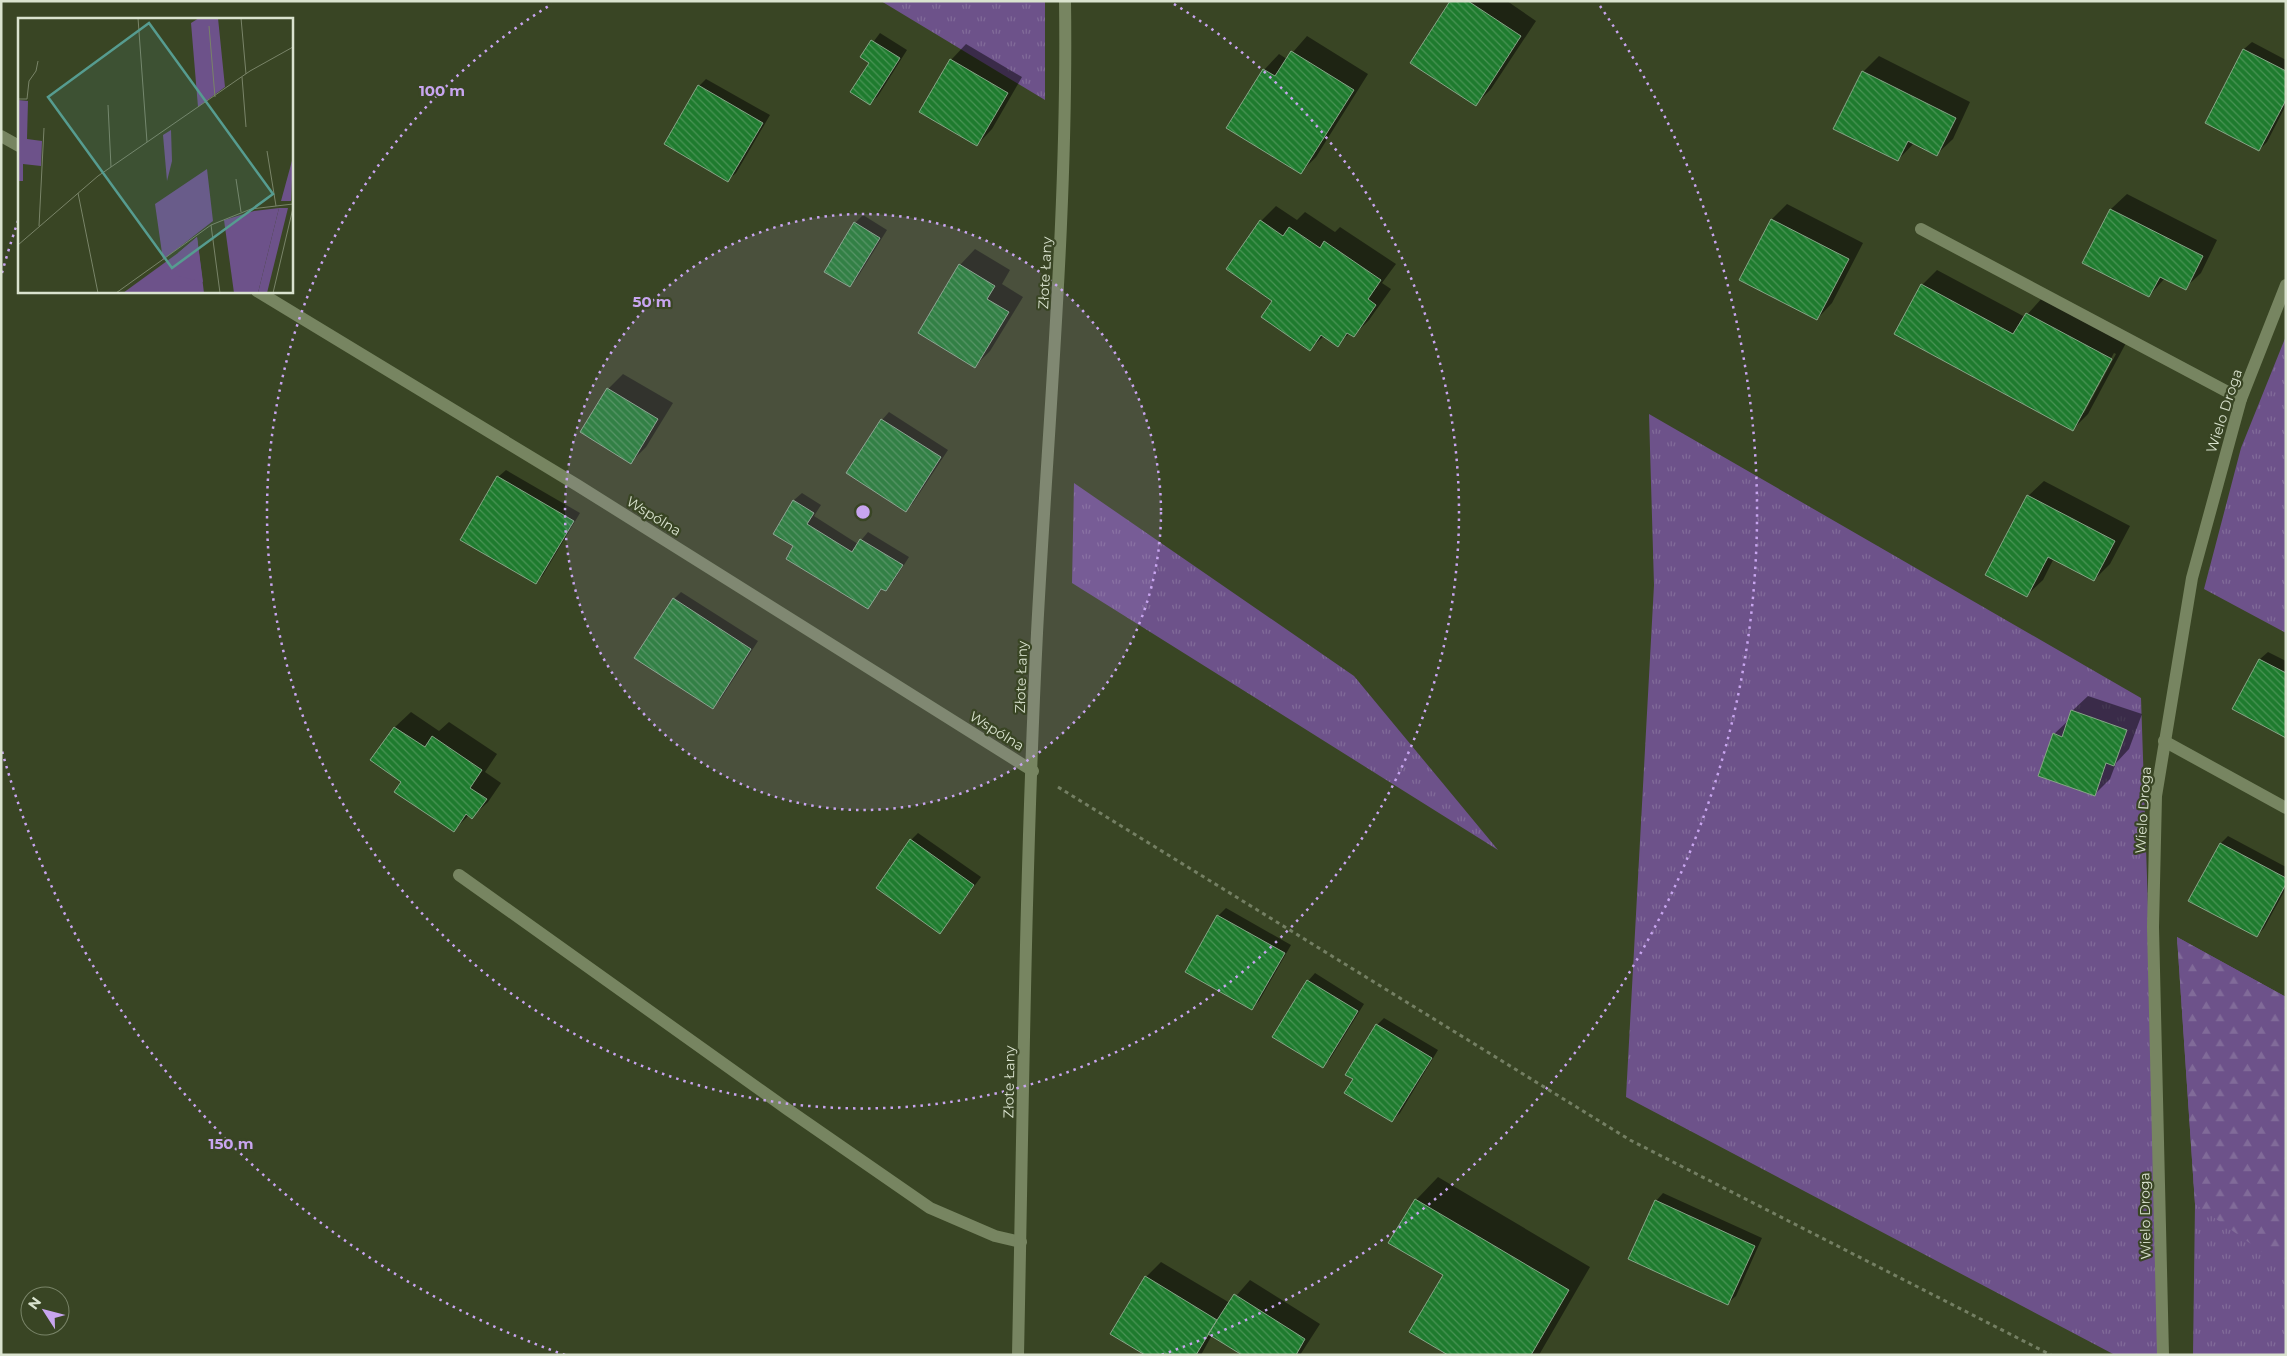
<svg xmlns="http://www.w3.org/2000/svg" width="2287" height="1356" font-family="Montserrat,sans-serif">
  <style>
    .grass { fill: url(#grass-tufts) }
    .forest { fill: url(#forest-firs) }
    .shadow { fill: #0007; fill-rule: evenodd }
    .building { fill: url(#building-back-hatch); stroke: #86a587 }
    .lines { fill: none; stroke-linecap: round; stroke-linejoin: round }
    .path { stroke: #747f63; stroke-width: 3; stroke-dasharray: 4 4; stroke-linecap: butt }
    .service { stroke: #778561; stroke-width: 12 }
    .minor { stroke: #778561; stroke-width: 12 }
    .tertiary { stroke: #778561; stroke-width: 12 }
    .ring { fill: none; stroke: #c8a5ef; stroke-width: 2.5; stroke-dasharray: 2.5 5 }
    .labels { text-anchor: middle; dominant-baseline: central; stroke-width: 4.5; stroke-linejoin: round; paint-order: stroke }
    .street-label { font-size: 14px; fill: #dae3cf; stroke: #394524 }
    .inset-road { fill: none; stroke: #798468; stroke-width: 1 }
    .view { fill: #569c90; fill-opacity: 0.15; stroke: #569c90; stroke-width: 2.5 }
    .inset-edge { fill: none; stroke: #dae3cf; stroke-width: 2.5 }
    .centre { fill: #c8a5ef; stroke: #394524; stroke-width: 2.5 }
    .ring-label { font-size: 15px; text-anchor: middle; font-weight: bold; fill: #c8a5ef; stroke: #394524; stroke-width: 4.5; stroke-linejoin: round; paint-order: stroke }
  </style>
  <defs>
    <pattern id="grass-tufts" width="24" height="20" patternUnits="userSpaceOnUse" patternTransform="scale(1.25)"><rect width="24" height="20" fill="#6d528a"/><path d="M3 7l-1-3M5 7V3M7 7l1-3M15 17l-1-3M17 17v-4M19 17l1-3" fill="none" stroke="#816b99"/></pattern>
    <pattern id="forest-firs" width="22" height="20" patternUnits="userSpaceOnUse" patternTransform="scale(1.25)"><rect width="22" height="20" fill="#6d528a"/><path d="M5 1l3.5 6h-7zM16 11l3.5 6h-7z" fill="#816b99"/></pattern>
    <pattern id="building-back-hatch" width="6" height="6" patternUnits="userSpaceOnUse" patternTransform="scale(1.25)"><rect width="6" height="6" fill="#1e7b2e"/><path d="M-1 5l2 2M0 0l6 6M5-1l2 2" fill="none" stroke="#499455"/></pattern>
  </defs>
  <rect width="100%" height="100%" fill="#394524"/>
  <path class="grass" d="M881 1H1045V100Z
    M2286 336V633L2204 589 2241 448Z
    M1649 414 2141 698 2163 1355H2115L1626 1097 1654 585Z
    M1074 483 1354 676 1498 850 1072 583Z
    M2177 937 2286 997V1355H2193L2195 1204Z"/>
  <path class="forest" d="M2177 937 2286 997V1269L2195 1204Z"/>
  <path class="shadow" d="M1452 1H1507L1536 21 1491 89 1476 104Z
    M880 33 907 50 878 96 870 104 871 63 862 57Z
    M1307 36 1368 74 1316 157 1301 172 1264 70 1279 54 1287 59Z
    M2252 42 2286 60V105L2267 142 2259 150 2206 122 2244 49Z
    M966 44 1022 77 992 129 977 145 951 60Z
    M1879 56 1970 102 1953 139 1937 154 1914 143 1898 160 1863 72Z
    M706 79 770 115 736 173 728 180 699 86Z
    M2127 194 2217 240 2201 273 2185 288 2165 278 2149 296 2084 262 2111 209Z
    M1787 204 1863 243 1832 303 1817 319 1741 280 1772 219Z
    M1276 206 1297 220 1305 212 1335 232 1340 227 1396 264 1382 283 1391 289 1369 320 1354 335 1350 333 1337 345 1324 336 1310 349 1273 301 1261 221Z
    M863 215 887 230 857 278 850 286 855 223Z
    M975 249 1010 270 1002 284 1023 297 990 351 975 366 960 265Z
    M1937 270 2025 317 2042 298 2126 343 2088 414 2073 429 1922 285ZM2114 353 2116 354 2084 413H2081Z
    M623 374 673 403 646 447 631 462 608 389Z
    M889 412 948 450 913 503 906 511 882 420Z
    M506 470 580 513 543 575 536 583 498 477Z
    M2044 481 2130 526 2110 564 2094 580 2054 558 2043 580 2027 595 2028 496Z
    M802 493 821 505 814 516 858 544 868 532 909 557 893 582 885 590 883 588 868 607 795 546 774 533 794 500Z
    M681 592 758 641 720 700 713 707 674 599Z
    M2268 652 2286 661V736L2234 709 2260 659Z
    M2088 696 2142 714 2129 749 2116 763 2110 779 2094 795 2054 734 2069 720 2072 711Z
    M411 712 439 731 449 722 497 754 485 772 501 783 488 802 472 817 469 815 454 830 403 782 372 760 395 727Z
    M918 833 981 877 940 932 911 840Z
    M2228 836 2286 867V888L2264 928 2257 936 2190 900 2221 843Z
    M1226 908 1291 945 1259 1001 1252 1009 1186 972 1218 916Z
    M1315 973 1364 1004 1330 1059 1323 1066 1308 981Z
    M1384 1018 1438 1050 1400 1113 1392 1121 1354 1079 1377 1025Z
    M1438 1177 1590 1267 1539 1355H1450L1445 1275 1416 1200Z
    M1663 1193 1762 1238 1736 1296 1728 1303 1656 1201Z
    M1161 1262 1230 1303 1250 1280 1320 1324 1300 1355H1245L1212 1335 1201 1355H1148L1146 1277Z"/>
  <path class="building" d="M1450 1H1468L1521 36 1476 106 1410 63Z
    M871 40 900 58 870 105 850 92 869 63 860 57Z
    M2243 49 2286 71V100L2259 151 2205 123Z
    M1291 51 1354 90 1301 174 1226 128 1263 69 1275 76Z
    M950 59 1008 93 977 146 919 112Z
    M1862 71 1956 118 1937 156 1908 141 1898 161 1833 129Z
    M698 85 763 123 728 182 664 144Z
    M2110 209 2203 256 2186 290 2160 277 2149 297 2082 263Z
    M1771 219 1849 259 1817 320 1739 280Z
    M1260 220 1283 236 1289 227 1320 248 1324 241 1381 280 1368 299 1376 305 1354 337 1347 333 1338 347 1321 335 1310 351 1261 317 1272 301 1226 269Z
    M854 222 880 238 850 287 824 272Z
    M959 264 995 286 987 299 1009 312 975 368 918 333Z
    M1921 284 2013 334 2026 313 2112 359 2073 431 1894 334Z
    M607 388 658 419 631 464 580 432Z
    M881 419 941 457 906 512 846 473Z
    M497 476 574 521 536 584 460 540Z
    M2027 495 2115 541 2094 581 2048 557 2027 597 1985 575Z
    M793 500 814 513 807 524 852 552 860 539 903 565 886 591 881 589 868 609 786 559 793 546 773 534Z
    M673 598 751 649 713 709 634 658Z
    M2259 659 2286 673V738L2232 709Z
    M2071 710 2127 730 2114 766 2106 763 2095 796 2038 776 2053 733 2062 737Z
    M394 727 425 747 432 736 482 770 470 788 487 799 472 819 466 814 454 832 394 792 401 782 370 760Z
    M910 839 974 885 940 934 876 888Z
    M2220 843 2286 878V884L2257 937 2188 901Z
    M1217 915 1285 953 1252 1010 1185 972Z
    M1307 980 1358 1011 1323 1068 1272 1037Z
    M1376 1024 1432 1058 1392 1122 1344 1093 1353 1079 1345 1075Z
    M1415 1199 1569 1290 1531 1355H1448L1409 1332 1443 1275 1388 1243Z
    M1655 1200 1755 1246 1728 1305 1628 1259Z
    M1145 1276 1217 1320 1196 1355H1145L1110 1334Z
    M1234 1294 1305 1339 1296 1355H1242L1208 1334Z"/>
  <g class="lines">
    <path class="path" d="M1058 787 1630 1140 2051 1355"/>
    <path class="service" d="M1921 229 2241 399
      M2164 741 2286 808
      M459 875 787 1109 930 1208 995 1236 1021 1242"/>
    <path class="minor" d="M1 136 19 146
      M257 291 577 485 1033 771
      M2163 1355 2153 927 2156 796 2192 578 2241 399 2286 285"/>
    <path class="tertiary" d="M1018 1355C1023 1114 1025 874 1037 633 1048 423 1068 213 1065 1"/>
  </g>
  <circle cx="863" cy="512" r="298" fill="#c8a5ef" fill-opacity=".12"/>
  <g class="ring">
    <circle cx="863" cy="512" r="298"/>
    <path d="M1174 4A596 596 0 1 1 552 4"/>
    <path d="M565 1355A894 894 0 0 1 2 751M2 273A894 894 0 0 1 18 221M1600 6A894 894 0 0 1 1161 1355"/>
  </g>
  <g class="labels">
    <g class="street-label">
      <text transform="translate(1045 273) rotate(-87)">Złote Łany</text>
      <text transform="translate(2224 411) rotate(-72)">Wielo Droga</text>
      <text transform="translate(654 516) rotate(32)">Wspólna</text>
      <text transform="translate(1021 677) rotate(-88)">Złote Łany</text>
      <text transform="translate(997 731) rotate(32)">Wspólna</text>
      <text transform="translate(2143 810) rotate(-86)">Wielo Droga</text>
      <text transform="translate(1009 1082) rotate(-89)">Złote Łany</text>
      <text transform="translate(2145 1216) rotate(-91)">Wielo Droga</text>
    </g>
  </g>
  <g transform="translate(18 18)">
    <rect width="275" height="275" fill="#394524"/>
    <path d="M181 0H200L207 69 180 89 173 5ZM0 82 10 83 9 121 24 123 23 148 5 146V163H0ZM153 112 154 143 149 163 145 117ZM275 139 273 183H263ZM189 151 195 203 145 242 137 186ZM261 190 240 275H216L206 202 236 193ZM179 219 186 275H105L160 235Z" fill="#6d528a"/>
    <path d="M261 190H270L249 275H240ZM179 219 185 264 160 258V235Z" fill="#6d528a"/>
    <path class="inset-road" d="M120 0 129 124M223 0 228 56M191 8 197 79M224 59 228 109M0 81H9L11 63 18 53 20 43M90 87 93 149M249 133 258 188M218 161 223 194M60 175 80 275M193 207 202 275M21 208 26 110M0 227 80 158 232 53 275 29M98 275 193 207 233 191 275 186M255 275 275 190"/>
    <path class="view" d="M131 5 255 176 154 250 30 79Z"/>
    <rect width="275" height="275" class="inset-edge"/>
  </g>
  <circle cx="863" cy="512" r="8" class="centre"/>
  <g class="ring-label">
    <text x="442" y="96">100 m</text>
    <text x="652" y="307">50 m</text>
    <text x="231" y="1149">150 m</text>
  </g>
  <rect width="2287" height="1356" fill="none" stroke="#dae3cf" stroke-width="5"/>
  <g transform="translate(45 1311) rotate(306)"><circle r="24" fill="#394524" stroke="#798468"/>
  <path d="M0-4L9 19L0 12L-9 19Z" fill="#c8a5ef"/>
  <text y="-8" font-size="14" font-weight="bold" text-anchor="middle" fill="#dae3cf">N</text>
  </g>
</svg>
